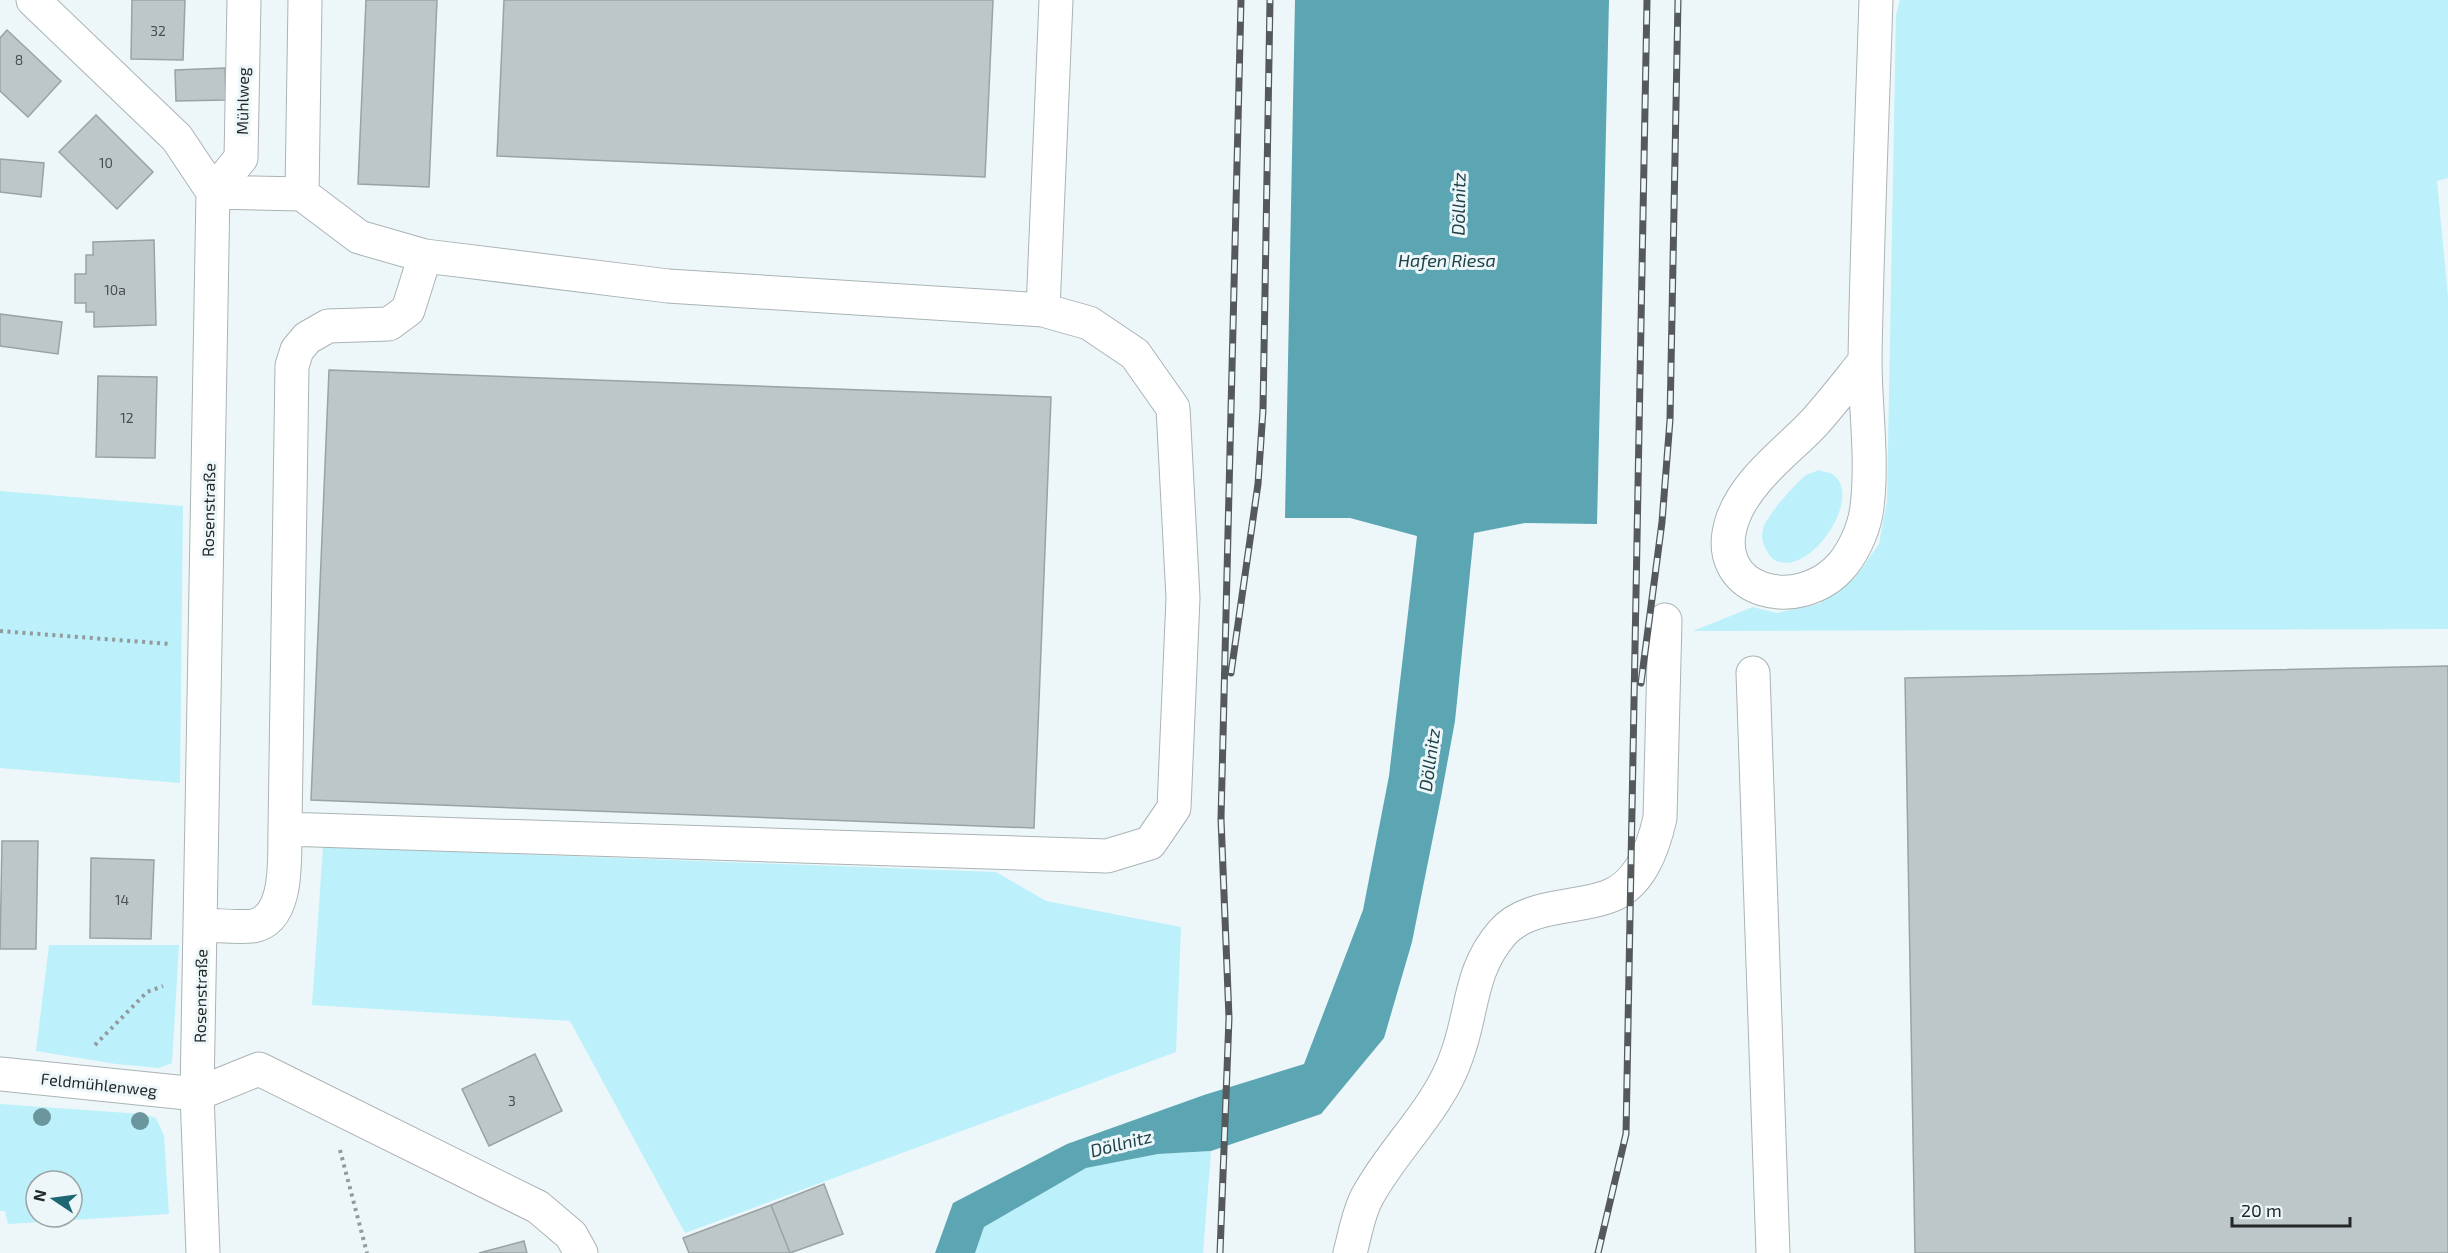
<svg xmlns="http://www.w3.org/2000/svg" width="2448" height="1253" font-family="'Exo 2',sans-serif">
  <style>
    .green { fill: #bcf0fb; fill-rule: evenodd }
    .water { fill: #5ca6b4 }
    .building { fill: #bdc7c9; stroke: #99a2a4; stroke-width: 1.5 }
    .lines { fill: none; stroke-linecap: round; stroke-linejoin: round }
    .minor-casing { stroke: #aab3b5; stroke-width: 35 }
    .path { stroke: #939a9c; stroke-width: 4; stroke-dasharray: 3 4.5; stroke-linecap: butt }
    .minor { stroke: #fff; stroke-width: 33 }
    .rail-casing { stroke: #55595b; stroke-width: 7 }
    .rail { stroke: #edf7f9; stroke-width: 4.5; stroke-dasharray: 14; stroke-linecap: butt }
    .tree { fill: #6b969d }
    .labels { text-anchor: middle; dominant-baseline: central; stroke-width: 6; stroke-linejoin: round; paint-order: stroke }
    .number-label { font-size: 14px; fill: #4a4f50 }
    .street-label { font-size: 16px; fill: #242728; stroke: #edf7f9 }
    .water-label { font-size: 18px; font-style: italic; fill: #1f4249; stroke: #edf7f9 }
  </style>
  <rect width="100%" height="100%" fill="#edf7f9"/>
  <path class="green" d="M1900 0H2448V178L2437 181 2448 297V629L1693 631 1753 607 1777 613 1819 604 1855 578 1879 544 1887 501 1896 15Z
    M1819 470C1823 472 1829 472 1832 474 1864 494 1815 571 1780 562 1774 561 1770 557 1767 551 1762 544 1761 537 1763 529 1766 516 1795 484 1806 475 1810 473 1815 472 1819 470Z
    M0 491 183 506 180 783 0 768Z
    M323 847 996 872 1046 901 1181 927 1176 1052 685 1233 570 1021 312 1005Z
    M49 945H179L172 1063 159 1068 116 1064 36 1051Z
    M0 1104 142 1114 156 1118 164 1136 169 1214 8 1224 5 1211H0ZM36 1181H72V1217H36Z
    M1211 1151 1203 1253H975L984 1227 1086 1168 1158 1154Z"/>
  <path class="water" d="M1295 0H1609L1597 524 1525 523 1474 533 1455 721 1441 797 1412 942 1384 1038 1321 1114 1211 1151 1158 1154 1086 1168 984 1227 975 1253H935L953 1203 1067 1144 1204 1095 1304 1064 1363 910 1389 776 1417 536 1350 518H1285Z"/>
  <path class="building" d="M132 0H185L183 60 131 59Z
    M366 0H437L429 187 358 184Z
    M504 0H993L985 177 497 156Z
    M7 30 61 81 28 117 0 91V38Z
    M225 68 226 100 176 101 175 70Z
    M96 115 153 172 117 209 59 152Z
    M0 159 44 163 41 197 0 192Z
    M154 240 156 325 94 327V312H86V303H75V274H86V255H93V242Z
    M0 314 62 322 58 354 0 346Z
    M329 370 1051 397 1034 828 311 800Z
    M98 376 157 377 155 458 96 457Z
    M2448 666V1253H1915L1905 678Z
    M2 841H38L36 949H0Z
    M91 858 154 860 151 939 90 938Z
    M535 1054 562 1111 489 1146 462 1089Z
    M824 1184 843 1234 790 1253 771 1205Z
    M771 1205 790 1253H689L683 1238Z
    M524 1241 527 1253H479Z"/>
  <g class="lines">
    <defs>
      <path id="minor" d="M33 0 177 138 213 192 197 1094 203 1253
        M213 192 302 194 359 237 425 256 668 286 1043 310 1089 323 1135 354 1173 408 1183 598 1174 808 1150 843 1107 856 285 829
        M213 192 241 158 244 0
        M302 194 305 0
        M1043 310 1056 0
        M1865 361C1848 382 1831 404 1813 424 1786 452 1747 480 1733 518 1706 593 1800 616 1843 564 1855 549 1865 526 1867 507 1873 458 1865 408 1865 359 1867 239 1872 120 1876 0
        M1753 673 1773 1253
        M201 925C218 925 237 928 253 926 290 919 284 856 285 829L292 366 297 350 307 338 328 326 389 324 408 310 425 256
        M0 1074 197 1094 259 1069 538 1207 571 1235 581 1253
        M1350 1253C1355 1235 1358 1214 1367 1197 1394 1147 1439 1109 1457 1055 1473 1012 1469 971 1502 933 1513 920 1528 914 1545 910 1565 905 1587 904 1607 897 1640 886 1653 849 1660 818L1665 620"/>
    </defs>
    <use href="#minor" class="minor-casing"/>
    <path class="path" d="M0 631 170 644
      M95 1045 147 992 163 986
      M340 1150 367 1253"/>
    <use href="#minor" class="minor"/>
    <defs>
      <path id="rail" d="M1231 673 1258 484 1263 410 1270 0
        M1641 683 1662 522 1670 420 1678 0
        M1220 1253 1229 1018 1221 819 1241 0
        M1598 1253 1626 1134 1647 0"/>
    </defs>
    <use href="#rail" class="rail-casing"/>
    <use href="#rail" class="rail"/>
  </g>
  <g class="tree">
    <circle cx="42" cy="1117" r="9"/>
    <circle cx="140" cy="1121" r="9"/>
  </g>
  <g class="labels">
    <g class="number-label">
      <text x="158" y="30">32</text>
      <text x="19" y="59">8</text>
      <text x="106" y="162">10</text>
      <text x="115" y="289">10a</text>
      <text x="127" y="417">12</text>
      <text x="122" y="899">14</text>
      <text x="512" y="1100">3</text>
    </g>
    <g class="street-label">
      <text transform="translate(242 101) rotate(-89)">Mühlweg</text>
      <text transform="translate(208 510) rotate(-89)">Rosenstraße</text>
      <text transform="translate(200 996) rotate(-89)">Rosenstraße</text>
      <text transform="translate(99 1084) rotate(6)">Feldmühlenweg</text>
    </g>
    <g class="water-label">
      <text transform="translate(1458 204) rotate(-89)">Döllnitz</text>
      <text x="1447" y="260">Hafen Riesa</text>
      <text transform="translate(1429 760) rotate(-82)">Döllnitz</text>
      <text transform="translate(1121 1143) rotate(-14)">Döllnitz</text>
    </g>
  </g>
  <g transform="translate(54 1199) rotate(283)"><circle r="28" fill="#edf7f9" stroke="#9da4a5" stroke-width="1.5"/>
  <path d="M0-4.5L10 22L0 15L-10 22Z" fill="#1d6673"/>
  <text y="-9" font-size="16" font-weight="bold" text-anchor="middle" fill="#242728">N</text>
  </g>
  <path d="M2232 1217v9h118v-9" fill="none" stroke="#242728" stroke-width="3"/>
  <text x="2241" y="1217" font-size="18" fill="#242728" stroke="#edf7f9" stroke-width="4.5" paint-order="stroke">20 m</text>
</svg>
